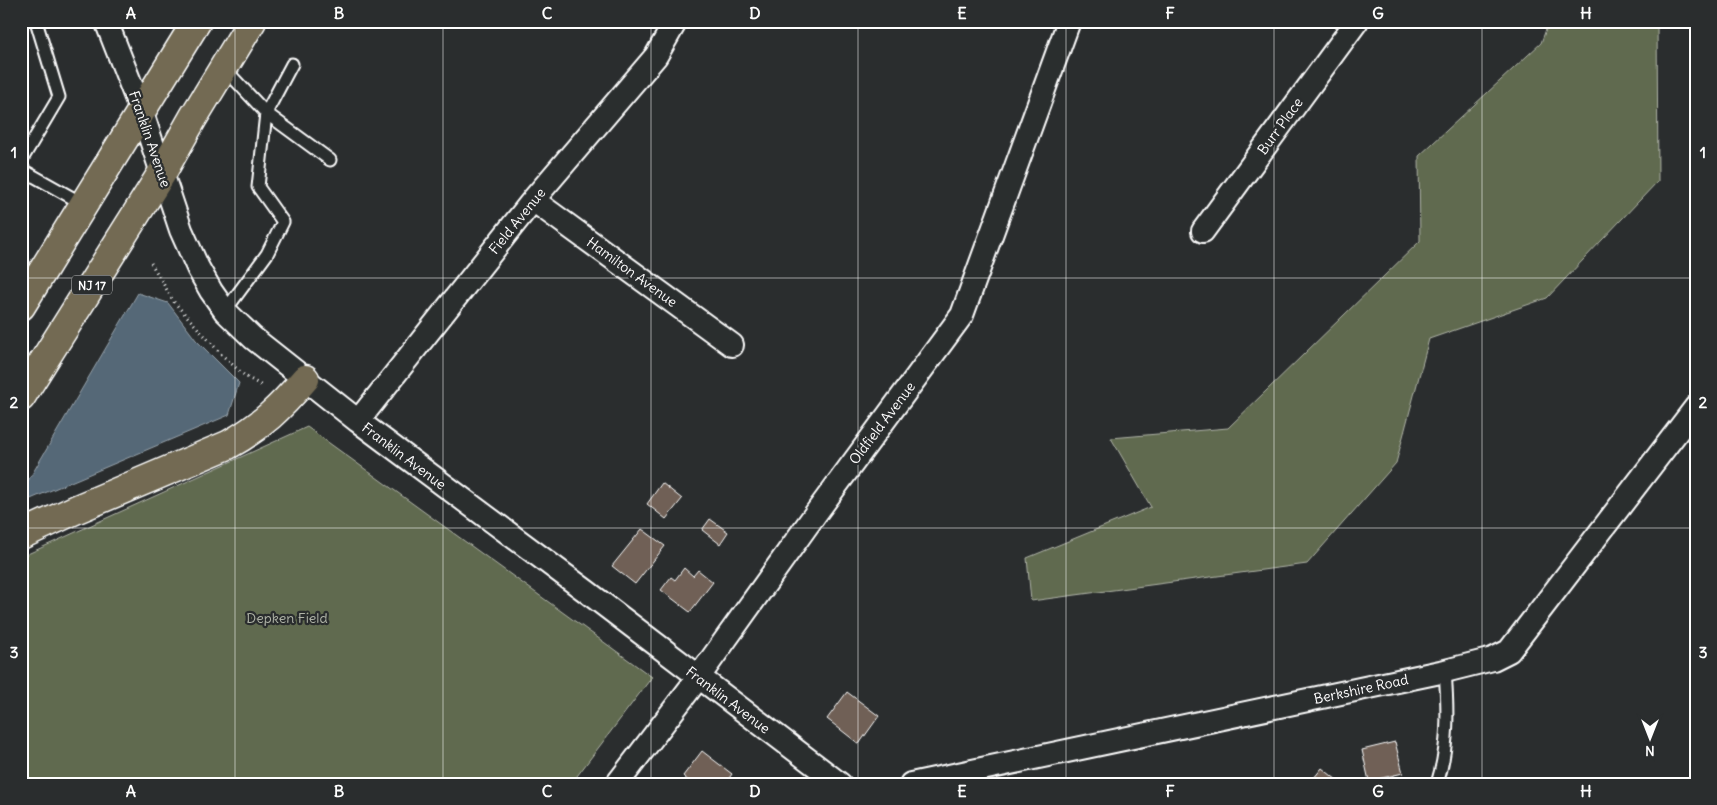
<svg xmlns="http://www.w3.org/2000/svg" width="1717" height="805" font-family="Delius,sans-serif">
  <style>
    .green { fill: #606a50; stroke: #b0b4a8 }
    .water { fill: #546777; stroke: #98a4ad }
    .building { fill: #706157; stroke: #fff }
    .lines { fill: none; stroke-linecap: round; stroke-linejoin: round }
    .lane-casing { stroke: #fff; stroke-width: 15 }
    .street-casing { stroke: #fff; stroke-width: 26 }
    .highway-casing { stroke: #fff; stroke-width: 31 }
    .path { stroke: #fff; stroke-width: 3; stroke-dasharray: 1 4; stroke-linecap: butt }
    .lane { stroke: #2a2d2e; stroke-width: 11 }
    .street { stroke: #2a2d2e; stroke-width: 22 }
    .highway { stroke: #736b52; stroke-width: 28 }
    .grid { fill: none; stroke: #fff; stroke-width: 1; stroke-opacity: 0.55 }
    .labels { text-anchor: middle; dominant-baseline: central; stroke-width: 4.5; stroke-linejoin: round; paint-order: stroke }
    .shield { fill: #2a2d2e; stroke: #bfc0c0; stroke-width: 1 }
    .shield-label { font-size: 12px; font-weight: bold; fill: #fff }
    .street-label { font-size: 14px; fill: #fff; stroke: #2a2d2e }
    .park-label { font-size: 14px; fill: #b0b4a8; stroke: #2a2d2e }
    .neatline { fill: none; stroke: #fff; stroke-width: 2 }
    .grid-label { font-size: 16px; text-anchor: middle; font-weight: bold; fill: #fff }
  </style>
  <rect width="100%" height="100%" fill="#2a2d2e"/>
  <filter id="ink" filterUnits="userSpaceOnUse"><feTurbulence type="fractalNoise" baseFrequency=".02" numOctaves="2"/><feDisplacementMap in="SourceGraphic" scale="10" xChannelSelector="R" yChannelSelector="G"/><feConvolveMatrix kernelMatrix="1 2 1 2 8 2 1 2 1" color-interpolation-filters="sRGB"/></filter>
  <g filter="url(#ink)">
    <path class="green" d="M1549 21H1657L1658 181 1547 298 1429 339 1396 463 1307 564 1031 601 1027 558 1151 507 1111 438 1228 428 1420 241 1419 156 1541 43Z
      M307 427 652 677 571 784H21V557Z"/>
    <path class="water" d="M138 293 168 303 196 340 239 383 229 415 21 503V493Z"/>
    <path class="building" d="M662 483 682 499 666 519 647 504Z
      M710 519 728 532 720 544 702 530Z
      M642 529 665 546 635 584 612 566Z
      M684 568 693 576 698 570 713 582 690 612 661 590 671 577 675 580Z
      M847 692 879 716 859 744 827 719Z
      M1395 742 1403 773 1369 781 1362 750Z
      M702 751 732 774 725 784H692L683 776Z
      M1322 768 1342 784H1309Z"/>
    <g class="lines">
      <defs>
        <path id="lane" d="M292 64 266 113 330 160
          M224 68 266 113 258 187 283 222 267 254 225 311
          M21 161 59 97 36 21
          M21 169 85 205
          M1437 784C1449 746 1448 710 1445 671"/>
        <path id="street" d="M106 21 142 113 181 230 198 268 211 291 225 311 253 338 358 421 586 591 840 784
          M533 200 732 345
          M1203 231 1357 21
          M358 421 533 200 656 56 676 21
          M617 784 698 678 816 513 962 315 1069 21
          M911 784 1445 671 1493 659 1509 651 1696 407"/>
        <path id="highway" d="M21 306 197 21
          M21 397 162 173 193 118 252 21
          M21 535 77 509 228 445C261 427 281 407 305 379"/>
      </defs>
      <use href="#lane" class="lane-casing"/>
      <use href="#street" class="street-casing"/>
      <use href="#highway" class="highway-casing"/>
      <path class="path" d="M151 263 174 302 194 324 222 355 245 376 262 386"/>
      <use href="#lane" class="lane"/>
      <use href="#street" class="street"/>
      <use href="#highway" class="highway"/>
    </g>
  </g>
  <path class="grid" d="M235 21V784M443 21V784M651 21V784M858 21V784M1066 21V784M1274 21V784M1482 21V784M21 278H1696M21 528H1696"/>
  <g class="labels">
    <rect class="shield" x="72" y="275.5" width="40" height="19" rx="4"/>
    <g class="shield-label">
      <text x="92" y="285">NJ 17</text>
    </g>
    <g class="street-label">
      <text transform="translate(1280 126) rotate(-54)">Burr Place</text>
      <text transform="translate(150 139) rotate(71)">Franklin Avenue</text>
      <text transform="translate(517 221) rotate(-51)">Field Avenue</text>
      <text transform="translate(632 272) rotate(36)">Hamilton Avenue</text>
      <text transform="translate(882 423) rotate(-53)">Oldfield Avenue</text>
      <text transform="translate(404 456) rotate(37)">Franklin Avenue</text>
      <text transform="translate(1361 689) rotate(-12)">Berkshire Road</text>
      <text transform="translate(728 700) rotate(37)">Franklin Avenue</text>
    </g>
    <g class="park-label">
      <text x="287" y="618">Depken Field</text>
    </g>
  </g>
  <rect width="1717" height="805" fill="none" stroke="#2a2d2e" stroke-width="55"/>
  <g transform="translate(1650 738) rotate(180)" stroke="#2a2d2e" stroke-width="4" paint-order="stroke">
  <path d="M0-4L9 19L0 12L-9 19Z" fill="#ffffff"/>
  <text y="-8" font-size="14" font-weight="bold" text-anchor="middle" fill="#ffffff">N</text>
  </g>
  <rect x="28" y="28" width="1662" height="750" class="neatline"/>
  <g class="grid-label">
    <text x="131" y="19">A</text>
    <text x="339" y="19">B</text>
    <text x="547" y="19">C</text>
    <text x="755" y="19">D</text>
    <text x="962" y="19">E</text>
    <text x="1170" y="19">F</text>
    <text x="1378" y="19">G</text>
    <text x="1586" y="19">H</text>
    <text x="14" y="158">1</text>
    <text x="1703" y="158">1</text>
    <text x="14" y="408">2</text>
    <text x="1703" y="408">2</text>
    <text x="14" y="658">3</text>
    <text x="1703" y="658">3</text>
    <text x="131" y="797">A</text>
    <text x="339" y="797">B</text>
    <text x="547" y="797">C</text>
    <text x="755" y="797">D</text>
    <text x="962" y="797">E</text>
    <text x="1170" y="797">F</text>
    <text x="1378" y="797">G</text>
    <text x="1586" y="797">H</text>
  </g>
</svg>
